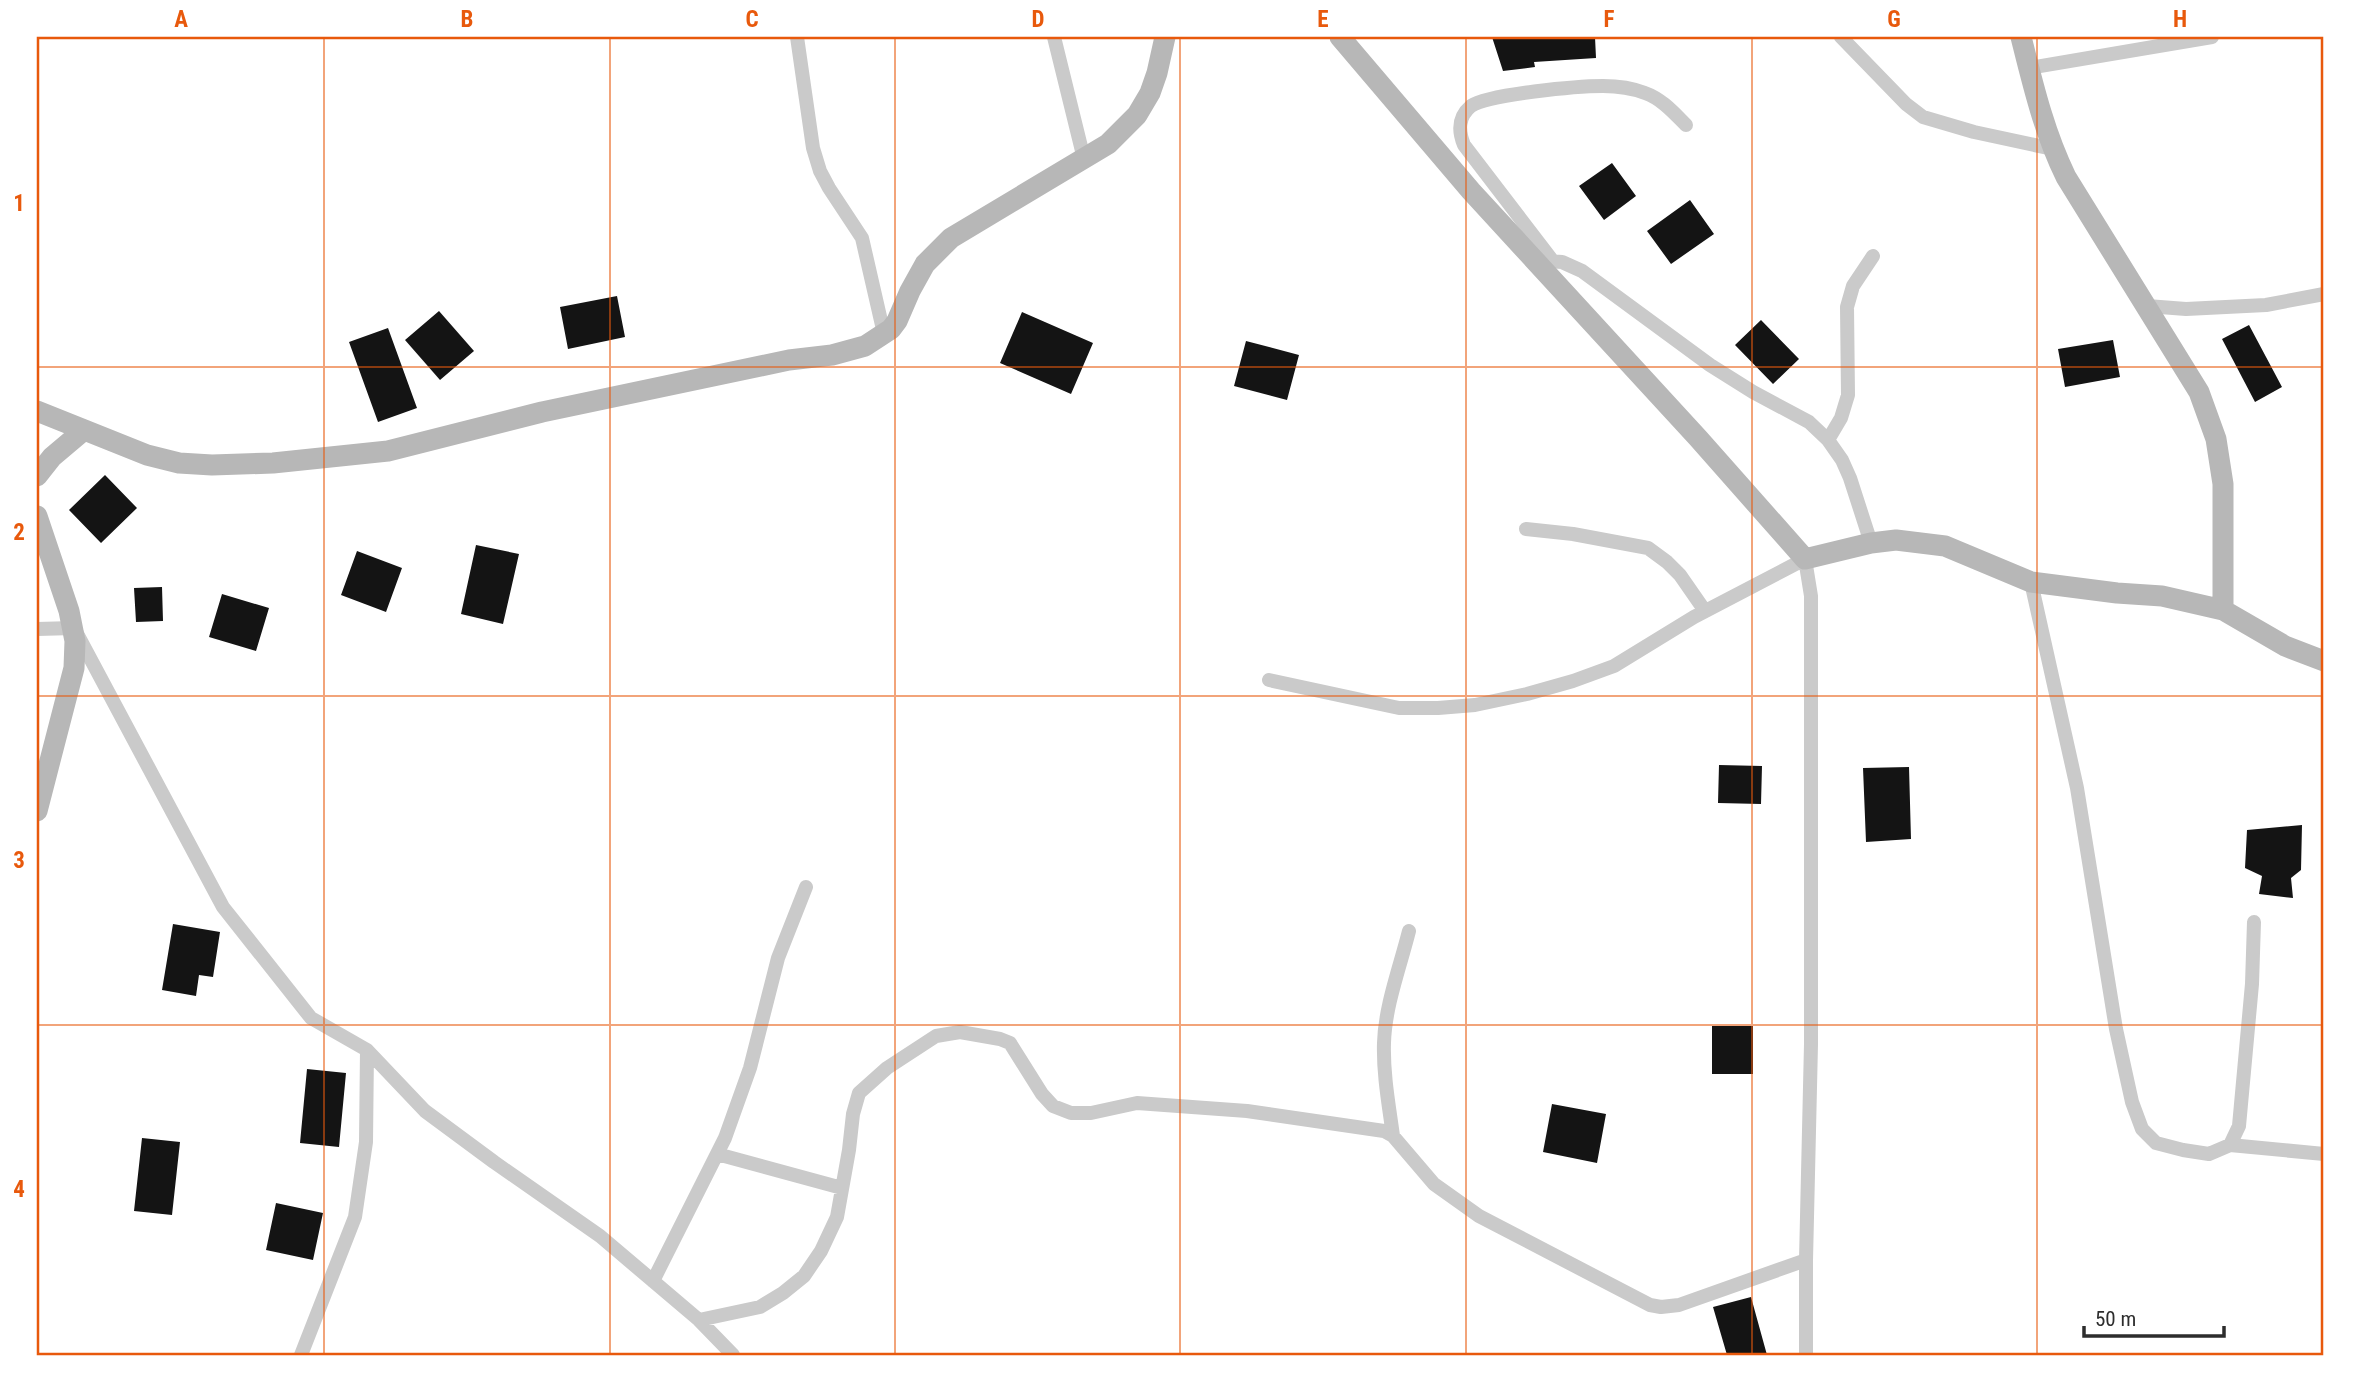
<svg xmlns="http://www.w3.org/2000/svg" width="2361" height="1392" font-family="'Roboto Condensed',sans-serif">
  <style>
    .building { fill: #141414 }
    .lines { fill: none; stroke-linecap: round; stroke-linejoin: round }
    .street { stroke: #cacaca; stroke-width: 14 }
    .secondary { stroke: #b7b7b7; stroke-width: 21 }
    .grid { fill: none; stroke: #e8590c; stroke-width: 2; stroke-opacity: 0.55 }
    .neatline { fill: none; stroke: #e8590c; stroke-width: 2.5 }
    .grid-label { font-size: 23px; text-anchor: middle; font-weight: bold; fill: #e8590c }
  </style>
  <rect width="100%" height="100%" fill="#fff"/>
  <path class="building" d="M1492 37H1595L1596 58 1534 62 1535 67 1503 71Z
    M1612 163 1636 196 1604 220 1579 186Z
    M1690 200 1714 234 1671 264 1647 231Z
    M617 296 625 337 568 349 560 307Z
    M439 311 474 351 440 380 405 340Z
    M1022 312 1093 343 1071 394 1000 363Z
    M1761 320 1799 359 1773 384 1735 345Z
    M2249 325 2282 387 2255 402 2222 339Z
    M388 328 417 408 378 422 349 342Z
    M2113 340 2120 377 2065 387 2058 349Z
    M1246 341 1299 355 1287 400 1234 386Z
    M105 475 137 508 101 543 69 510Z
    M476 545 519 554 503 624 461 614Z
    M357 551 402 568 386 612 341 595Z
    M162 587 163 621 136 622 134 588Z
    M222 594 269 608 256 651 209 637Z
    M1719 765 1762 766 1761 804 1718 803Z
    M1909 767 1911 839 1866 842 1863 768Z
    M2302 825 2301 870 2291 878 2293 898 2259 894 2262 876 2245 868 2247 830Z
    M173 924 220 932 213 977 199 975 196 996 162 990Z
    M1712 1026H1753V1074H1712Z
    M307 1069 346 1073 339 1147 300 1143Z
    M1552 1104 1606 1114 1597 1163 1543 1152Z
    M142 1138 180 1142 172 1215 134 1211Z
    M276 1203 323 1213 313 1260 266 1250Z
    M1751 1297 1767 1355H1727L1713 1307Z"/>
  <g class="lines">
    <path class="street" d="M797 37 813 148 820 171 829 188 862 238 884 334
      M1054 37 1084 159
      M1841 37 1906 104 1923 117 1974 132 2053 149
      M2029 68 2212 37
      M1534 260 1562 262 1582 271 1710 365 1753 392 1809 422 1828 440 1842 460 1850 478 1871 543
      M1552 260 1464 145C1458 130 1458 117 1471 106 1488 94 1579 86 1603 86 1617 86 1632 88 1645 93 1662 99 1674 113 1686 125
      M2147 306 2186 309 2266 305 2324 294
      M1828 440 1841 418 1848 395 1847 307 1853 286 1873 256
      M1526 529 1573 534 1648 548 1667 562 1680 575 1705 611
      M2031 582 2077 788 2116 1029 2132 1102 2142 1129 2156 1143 2183 1150 2209 1154 2230 1145 2239 1126 2252 984 2254 922
      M37 629 74 628 223 907 311 1018 367 1050 425 1111 494 1162 600 1236 699 1320 733 1355
      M1269 680 1399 708H1438L1475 705 1527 694 1573 681 1614 666 1694 617 1805 559 1811 596V1044L1806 1260V1355
      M1393 1136C1389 1106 1383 1074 1384 1043 1385 1006 1400 967 1409 931
      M2230 1145 2324 1154
      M717 1154 842 1188
      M653 1281 725 1138 750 1068 778 958 806 887
      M699 1320 760 1307 783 1293 804 1276 821 1251 837 1217 849 1150 853 1114 859 1093 887 1068 936 1036 960 1032 1000 1039 1010 1043 1042 1094 1053 1106 1071 1113H1091L1137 1103 1247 1111 1384 1131 1393 1136 1434 1184 1479 1216 1650 1305 1661 1307 1679 1305 1806 1260
      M301 1355 355 1217 366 1142 367 1050"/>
    <path class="secondary" d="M1340 37 1471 191 1698 438 1805 559 1871 543 1896 540 1945 546 2031 582 2117 593 2162 596 2223 610 2285 646 2324 661
      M2021 37C2033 85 2044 132 2066 177L2199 392 2216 439 2223 484V610
      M37 411 147 455 179 463 212 465 273 463 388 451 542 412 789 360 832 355 865 346 891 329 897 321 910 291 925 264 951 238 1108 144 1137 115 1150 93 1157 73 1165 37
      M37 476 52 457 84 430
      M37 516 69 611 75 641 74 668 37 811"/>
  </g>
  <path class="grid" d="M324 37V1355M610 37V1355M895 37V1355M1180 37V1355M1466 37V1355M1752 37V1355M2037 37V1355M37 367H2324M37 696H2324M37 1025H2324"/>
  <rect width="2361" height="1392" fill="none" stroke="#ffffff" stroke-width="77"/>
  <path d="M2084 1326v10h140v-10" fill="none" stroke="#2d2d2d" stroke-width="3.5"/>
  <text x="2095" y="1326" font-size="21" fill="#2d2d2d" stroke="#ffffff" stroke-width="5" paint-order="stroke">50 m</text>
  <rect x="38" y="38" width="2284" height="1316" class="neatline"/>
  <g class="grid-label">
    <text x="181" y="27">A</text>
    <text x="467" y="27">B</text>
    <text x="752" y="27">C</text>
    <text x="1038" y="27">D</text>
    <text x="1323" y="27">E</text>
    <text x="1609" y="27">F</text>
    <text x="1894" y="27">G</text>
    <text x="2180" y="27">H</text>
    <text x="19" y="211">1</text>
    <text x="19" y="540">2</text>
    <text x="19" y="868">3</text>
    <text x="19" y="1197">4</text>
  </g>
</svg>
